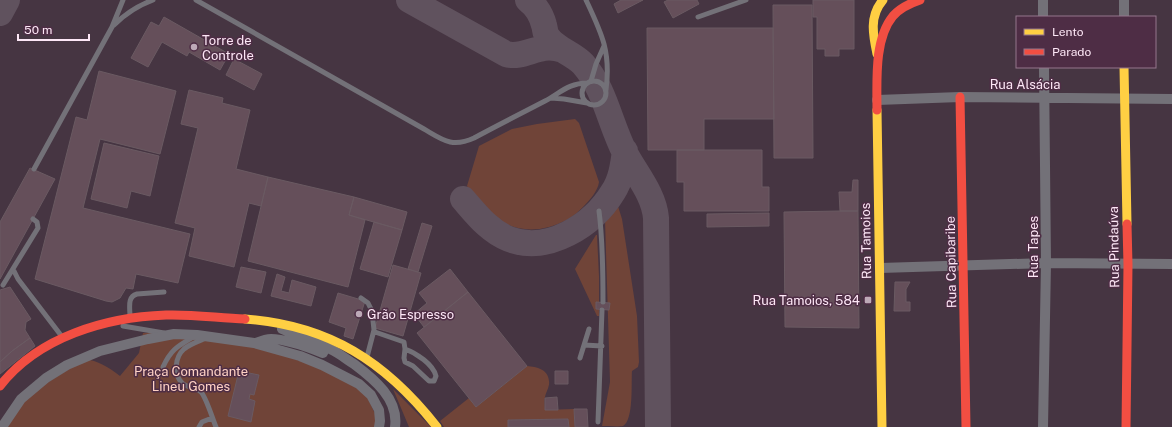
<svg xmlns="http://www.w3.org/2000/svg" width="1172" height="427" font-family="'Public Sans',sans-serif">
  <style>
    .green { fill: #704438 }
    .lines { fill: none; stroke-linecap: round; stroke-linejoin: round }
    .taxiway { stroke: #60525e; stroke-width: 26 }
    .building { fill: #654f5a; stroke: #6a5a62 }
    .lane { stroke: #737178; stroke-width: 5 }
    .street { stroke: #737178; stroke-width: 10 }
    .slow { stroke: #ffcf43; stroke-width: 9 }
    .jam { stroke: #f24e42; stroke-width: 9 }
    .poi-dot { fill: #bda9b7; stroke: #4e2d45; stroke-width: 1.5 }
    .labels { text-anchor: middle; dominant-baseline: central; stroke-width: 3; stroke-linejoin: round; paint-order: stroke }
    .poi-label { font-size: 13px; fill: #fde7f6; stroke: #4e2d45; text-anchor: start }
    .street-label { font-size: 13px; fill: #fde7f6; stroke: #4e2d45 }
    .park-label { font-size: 13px; fill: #fed1c4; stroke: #4e2d45 }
  </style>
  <rect width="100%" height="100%" fill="#463542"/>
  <path class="green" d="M575 119 579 123 599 182C598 191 589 201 583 207 573 218 562 223 549 227 512 237 486 216 467 186L479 146 512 129 537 124Z
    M617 203 622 219 637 316 639 362 638 367 632 371C631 383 634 420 623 426 618 427 608 426 602 426L610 382 605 220Z
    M596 235H597L599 276V316H597L575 269Z
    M176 331 220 334 360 381 381 427H0L15 403 85 359C99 361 108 367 120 376L139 353 143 333Z
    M527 366C537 367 548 369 549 381 550 386 546 392 545 397 544 401 545 406 545 410L574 409 575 427H569L568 419 508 420V427H444L440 421 469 398 476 407Z
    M393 389 431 427H409Z"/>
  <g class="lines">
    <path class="taxiway" d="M409 0 506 54C519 58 531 50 544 48 551 47 557 48 563 50
      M528 0C537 7 541 14 544 25 545 28 545 33 547 36 555 49 573 53 583 64 605 89 610 124 625 153 636 174 654 194 656 218L658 427
      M0 13 7 0
      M463 199C477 215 489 231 509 239 548 254 593 225 613 192 621 180 623 166 625 151"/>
  </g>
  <path class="building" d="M621 0H643L618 13 614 4Z
    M668 0H697L699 4 673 18 664 2Z
    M813 0H854V49H839V56H825V49H817V17H813Z
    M773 5H812L813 158H774Z
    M164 17 229 54 220 70 189 52 187 56 162 42 148 67 131 58 151 22 159 26Z
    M647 28H773L774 119H704V150H648Z
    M234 59 262 74 254 90 226 75Z
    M99 71 176 91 160 154 100 139 83 208 190 234 178 283 136 274 133 289 126 288 120 298 112 302 106 301 35 279 76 117 87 120Z
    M189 90 223 98 222 103 250 110 236 169 268 177 261 206 249 203 234 267 189 256 195 228 175 223 198 128 181 124Z
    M104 143 159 156 150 196 131 191 127 208 91 199Z
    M677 150H762V187H769V211H684V182H677Z
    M30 168 55 179 0 279V222Z
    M268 177 354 197 349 215 365 220 348 287 248 261Z
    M853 180H858V211H840L839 192H852Z
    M354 197 407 212 402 230 349 215Z
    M840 211H858L859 328 785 327 784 212Z
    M769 213V226L707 227V214Z
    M374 222 402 230 388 277 360 269Z
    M422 223 432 226 418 272 408 269Z
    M393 265 421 273 403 336 375 328Z
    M241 267 266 272 261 293 236 287Z
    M450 269 468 292 424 327 414 314 427 303 419 293Z
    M277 274 285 277 281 291 289 293 292 280 316 287 311 306 271 296Z
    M895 282H910L906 289V302H910V311H894Z
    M10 287 31 319 26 322 25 330 30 338 12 351 0 362V290Z
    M468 292 527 366 476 407 417 333Z
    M338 293 365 301 353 339 344 336 346 328 329 322Z
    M596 302 610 303 609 310 596 309Z
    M30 338 35 346 0 374V362L12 351Z
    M239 371 259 375 254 395 250 394 249 399 255 401 251 422 228 416Z
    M555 371H568V384H555Z
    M557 397 558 410H545V398Z
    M574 409H587L588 427H575Z
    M568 419 569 427H508V420Z"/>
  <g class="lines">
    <path class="lane" d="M196 0 424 129C443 140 452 148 474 138 498 125 522 113 545 101 560 93 569 83 587 83
      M586 0C602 34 611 52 606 90
      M698 17 746 0
      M114 25C126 13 137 6 153 0
      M582 93a12 12 0 1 1 24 0a12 12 0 1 1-24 0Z
      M591 81 596 64 604 46
      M551 98 564 99 587 103
      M34 169 112 27 123 0
      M599 211C603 242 603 272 603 302
      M13 269 18 279 63 338
      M3 285 38 228 37 222 33 219
      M361 298 368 303 372 311 374 330 367 357
      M130 317C130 307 127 297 137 294L164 292
      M123 326 164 333
      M375 332 404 342 405 349C416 353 433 364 436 376L434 381H429L413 366 405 362 404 358 405 349
      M206 338C199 341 190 344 184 349 175 357 173 374 182 383 187 388 196 387 201 392 206 397 213 420 216 427
      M584 345 602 346
      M580 358 589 329
      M163 367C171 349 178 346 195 336
      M598 422 602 310
      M199 427 202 422 212 418"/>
    <path class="street" d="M1043 0V17
      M1124 17V0
      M877 100 960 97 1172 99
      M880 268 1046 263 1172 264
      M282 329C298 336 315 341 330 349 339 353 346 359 354 364 374 379 399 399 395 427
      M256 343C261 341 266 339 271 339 287 339 308 347 323 353
      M2 427 21 399 46 378 67 365 100 351 148 339 174 334 197 335 254 343 300 356 322 365 359 384 371 395 379 410 380 421 379 427
      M1043 427 1046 263 1044 67"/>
    <path class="slow" d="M877 54C873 35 869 16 883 0
      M1124 67 1127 224
      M877 110 882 427
      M245 319C329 325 386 362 437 427"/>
    <path class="jam" d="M960 97 966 427
      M877 110C877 81 874 39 893 16 900 8 911 3 920 0
      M0 386C38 337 106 317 166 315 192 314 218 318 245 319
      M1126 427 1128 265 1127 224"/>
  </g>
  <g class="poi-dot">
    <circle cx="194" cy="47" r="4"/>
    <rect x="864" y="296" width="8" height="8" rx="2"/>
    <circle cx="359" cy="314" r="4"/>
  </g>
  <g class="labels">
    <g class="poi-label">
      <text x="202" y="40">Torre de<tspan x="202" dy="15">Controle</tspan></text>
      <text x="860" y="300" text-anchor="end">Rua Tamoios, 584</text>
      <text x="367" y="314">Grão Espresso</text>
    </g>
    <g class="street-label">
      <text x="1025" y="84">Rua Alsácia</text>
      <text transform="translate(866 241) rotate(-91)">Rua Tamoios</text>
      <text transform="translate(1033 247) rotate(-90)">Rua Tapes</text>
      <text transform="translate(1114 247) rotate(-91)">Rua Pindaúva</text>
      <text transform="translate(951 262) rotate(-91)">Rua Capibaribe</text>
    </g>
    <g class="park-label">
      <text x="191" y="371">Praça Comandante<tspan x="191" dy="15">Lineu Gomes</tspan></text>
    </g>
  </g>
  <rect x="1016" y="16" width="140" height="52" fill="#4e2d45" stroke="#94778c"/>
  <rect x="1024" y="29" width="20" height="6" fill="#ffcf43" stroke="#94778c"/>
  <text x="1052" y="36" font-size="12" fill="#fde7f6">Lento</text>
  <rect x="1024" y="49" width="20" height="6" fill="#f24e42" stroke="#94778c"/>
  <text x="1052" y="56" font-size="12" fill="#fde7f6">Parado</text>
  <path d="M18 34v6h71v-6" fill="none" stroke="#fde7f6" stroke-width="2"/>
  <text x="24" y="34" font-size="12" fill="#fde7f6" stroke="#4e2d45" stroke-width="3" paint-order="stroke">50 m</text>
</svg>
